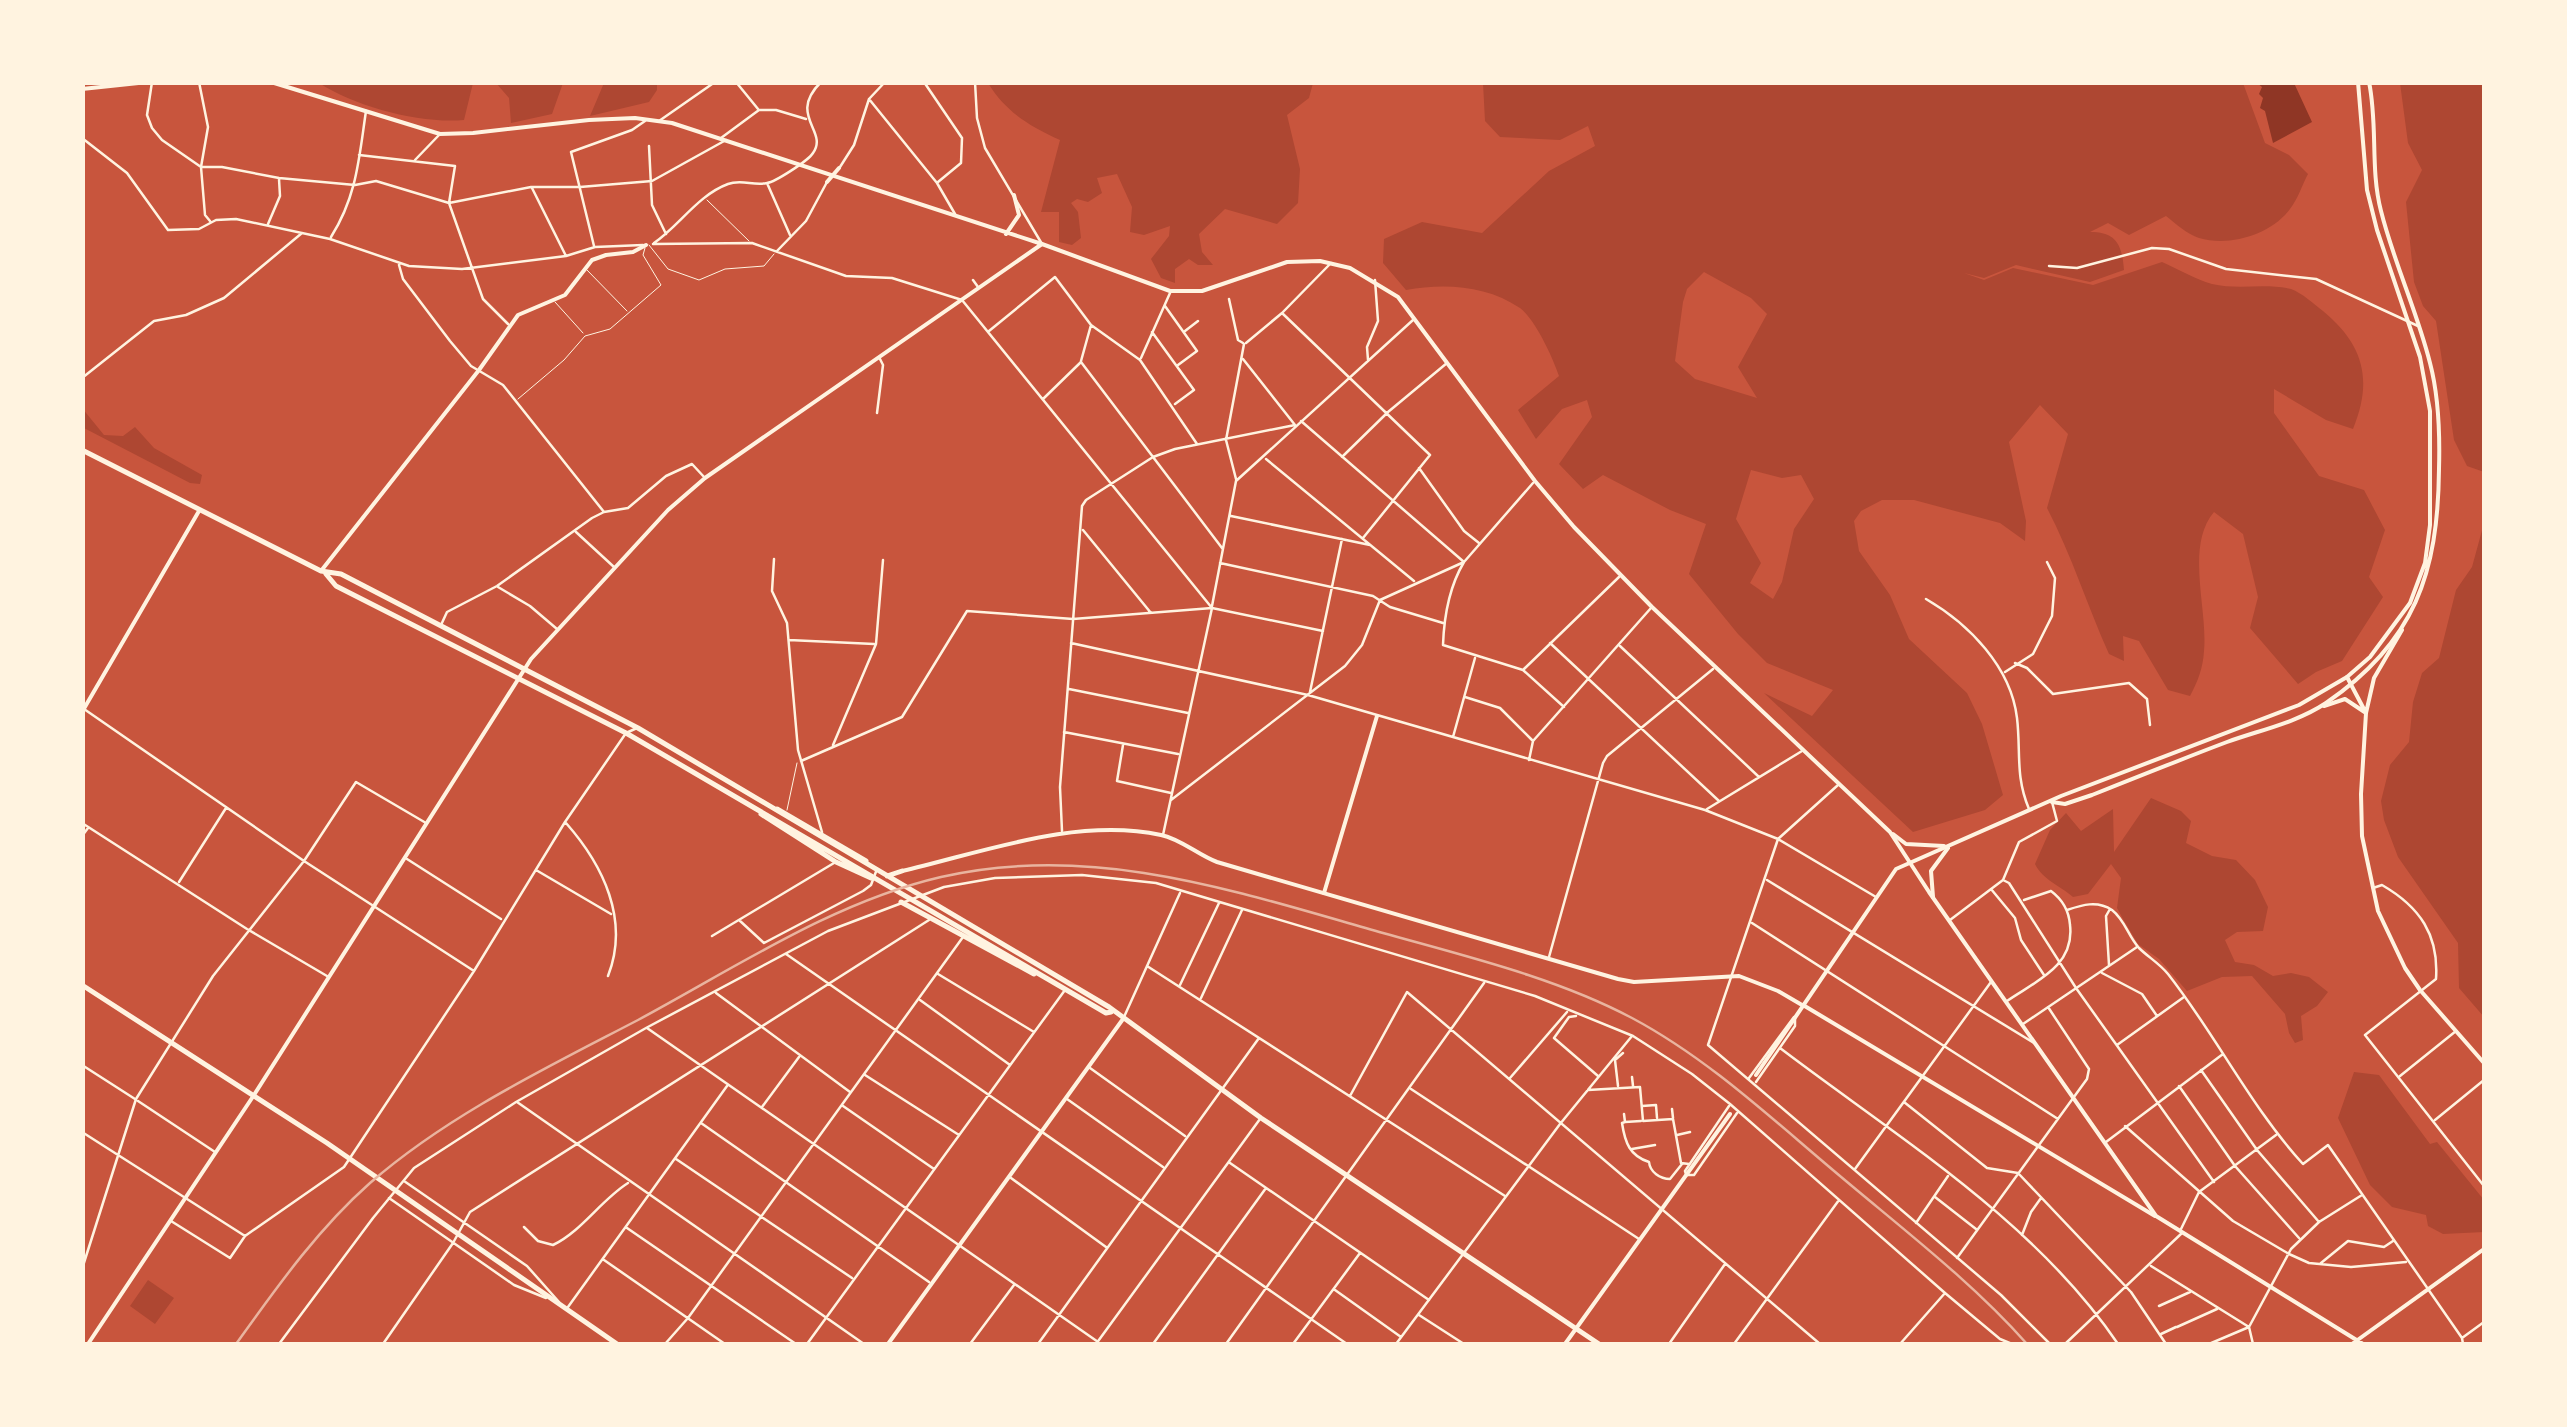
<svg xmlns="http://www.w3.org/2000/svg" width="2567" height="1427" font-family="Spectral,serif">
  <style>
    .green { fill: #ae4732; fill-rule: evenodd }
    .water { fill: #8f3625 }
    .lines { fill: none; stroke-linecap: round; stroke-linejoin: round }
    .service { stroke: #fff3e0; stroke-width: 1 }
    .pedestrian { stroke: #fff3e0; stroke-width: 2.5 }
    .minor { stroke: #fff3e0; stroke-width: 2.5 }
    .tertiary { stroke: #fff3e0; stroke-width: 4 }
    .secondary { stroke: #fff3e0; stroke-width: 4 }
    .primary { stroke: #fff3e0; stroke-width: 5 }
    .rail { stroke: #e9b49f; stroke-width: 2.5 }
  </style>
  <rect width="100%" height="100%" fill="#c8553d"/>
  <path class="green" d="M319 83H473L464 120C421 124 356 107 319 83Z
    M496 83H563L552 114 511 123 509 98Z
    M604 83H657V90L649 102 590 116Z
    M988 83H1313L1309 98 1287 115 1300 169 1298 203 1277 224 1225 209 1199 234 1202 252 1213 265H1198L1189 259 1175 269V283L1161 278 1151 259 1169 236 1170 226 1144 235 1130 232 1132 207 1117 174 1097 178 1102 193 1088 202 1077 199 1071 203 1078 212 1081 238 1072 245 1059 242V212H1041L1060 140C1029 126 1006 112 988 83Z
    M1483 83H2243L2265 143 2289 155 2308 174C2302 185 2298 199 2290 209 2271 235 2229 247 2199 238 2187 234 2176 224 2166 216L2129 235 2108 223 2090 232C2116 232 2122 244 2124 270L2090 282 2016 265 1984 278 1964 273 1984 280 2013 268 2093 285 2162 262C2178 269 2195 279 2212 284 2237 290 2266 283 2291 289 2302 293 2314 304 2323 311 2364 345 2373 380 2353 429L2326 420 2274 389V413L2319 476 2364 490 2385 530 2369 577 2383 597 2342 661 2316 672 2298 684 2250 628 2258 597 2243 534 2214 512C2185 546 2208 609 2204 651 2203 668 2198 681 2190 696L2168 690 2139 641 2123 636 2124 661 2109 654C2087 605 2072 556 2047 508L2068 434 2040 405 2009 442 2026 521 2025 541 2000 523 1914 500H1882L1861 511 1854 521 1859 551 1890 595 1909 639 1967 693 1982 724 2003 795 1985 810 1913 832 1764 693 1812 716 1833 690 1767 663 1738 634 1689 574 1706 524 1670 510 1603 475 1583 489 1559 464 1592 417 1587 400 1562 409 1536 439 1518 410 1559 376C1553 358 1535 319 1520 308 1486 285 1444 283 1406 290L1383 263 1384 239 1422 222 1482 233 1549 171 1595 146 1588 126 1560 140 1500 137 1485 121ZM1704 272 1751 298 1767 314 1738 367 1757 398 1695 379 1675 361 1683 302 1687 289ZM1751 470 1782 478 1801 475 1814 499 1794 529 1782 582 1773 599 1750 583 1761 563 1736 519Z
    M2400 83H2484V472L2467 466 2454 440 2436 321 2423 306 2414 282 2406 202 2422 170 2408 143Z
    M82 408 104 435 123 436 135 427 154 448 202 475 200 484 190 483 84 428Z
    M2484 523V1017L2459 988 2458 943 2398 857 2384 820 2381 801 2390 765 2409 742 2413 702 2422 673 2439 658 2456 590 2472 567Z
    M2151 798 2181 811 2191 821 2186 843 2212 856 2236 860 2255 880 2268 907 2263 931 2237 932 2225 940 2235 962 2254 965 2273 976 2291 973 2309 977 2328 992 2317 1006 2301 1016 2303 1040 2295 1043 2289 1033 2285 1014 2252 976 2222 977 2187 991 2159 959 2138 944 2123 919 2117 908 2121 878 2111 864 2088 894 2073 897C2059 885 2043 880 2035 864L2050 830 2066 813 2081 831 2113 809 2114 852Z
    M2354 1072 2379 1075 2430 1144 2437 1142 2484 1200V1232L2443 1234 2428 1226 2426 1215 2392 1207 2370 1185 2338 1118Z
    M148 1280 174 1298 155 1324 130 1306Z"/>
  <path class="water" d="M2257 83H2294L2312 122 2273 143 2265 111 2260 108 2263 98 2259 94 2262 87Z"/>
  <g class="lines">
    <path class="service" d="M707 200 749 241
      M649 245 668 269 699 280 725 269 764 266 774 254
      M586 269 627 311
      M555 302 583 333
      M518 399 564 360 585 336 610 329 661 285 643 255 645 248
      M787 810 797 763"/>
    <path class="pedestrian" d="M82 1065 135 1099
      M2131 1292 2166 1344
      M2161 1334 2176 1327"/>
    <path class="minor" d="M152 82 147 115 152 128 162 140 201 167H222L279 178 355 185 376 181 449 203 531 187H580L652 181 726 140
      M199 82 208 127 201 167 205 215 210 221
      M736 82 758 109
      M924 82 962 138 961 163 938 182
      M975 82 977 118 985 148 1042 244
      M869 99 937 183 955 214
      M659 121 715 82
      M82 138 127 173 168 230 199 229 216 220 236 219 330 239 409 266 462 269 566 256 595 247 643 245
      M721 138 759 110H776L806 119
      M649 146 652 205 666 234
      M359 155 455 166 449 203 483 299 508 324
      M415 160 440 134
      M840 167 854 145 869 99 885 82
      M767 183 790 235
      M532 188 566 256
      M268 224 280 196 279 179
      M331 237C357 196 359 158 366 111
      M654 243C679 226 698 195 728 184 741 179 754 186 767 183 775 182 808 161 813 153 829 131 787 116 821 82
      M653 244 752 243 846 276 892 278 962 300 1212 608 1163 835
      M594 246 571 152 632 130 645 121
      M777 251 806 221 827 182
      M399 265 403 279 450 341 471 366 503 385 604 512
      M2049 266 2077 268 2152 248 2169 249 2226 269 2316 279 2418 326
      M973 280 978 287
      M1229 299 1238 340 1243 343
      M1165 306 1197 351 1178 365
      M1282 313 1430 455 1363 538
      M989 331 1055 277 1091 325 1140 360 1197 444
      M1185 331 1198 321
      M1152 332 1194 390 1175 404
      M1246 343 1282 313 1331 263
      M1141 358 1170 293
      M1368 360 1367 347 1378 321 1375 280
      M1081 361 1091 325
      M1081 362 1222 548
      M82 378 154 321 186 315 224 298 302 233
      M1043 399 1081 362
      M877 413 883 365 879 357
      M1301 421 1464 562C1449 587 1444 617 1443 645L1523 670 1564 707
      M1342 457 1388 412 1447 363
      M1266 459 1414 581
      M1419 468 1464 531 1479 543
      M1236 479 1226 440 1244 344
      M1231 516 1370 545
      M1083 530 1151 613
      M576 532 614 567
      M774 559 772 591 787 623 798 750 822 832
      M1220 563 1373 596 1390 607 1443 623
      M498 587 530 606 557 629
      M1926 599C1969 624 2011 667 2017 718 2021 751 2015 776 2029 809
      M1212 606 1236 481 1413 320
      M441 625 447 612 497 586 592 518 604 512 628 508 666 476 692 464 705 478
      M789 640 874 644
      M1071 643 1308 695 1705 810 1778 839 1876 897
      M1550 643 1719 801
      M1620 646 1759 777
      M2015 663 2027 668 2053 694 2129 683 2147 699 2150 725
      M1524 669 1619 577
      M2005 672 2033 654 2052 616 2055 578 2047 562
      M1069 689 1188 713
      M1310 692 1342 539
      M1465 697 1500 708 1532 740
      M84 709 304 861 474 971
      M1064 732 1178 754
      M1453 737 1475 658
      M833 745 876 644 883 560
      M1123 745 1117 781 1171 793
      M1529 760 1533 741 1651 608
      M801 761 902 717 967 611 1073 619 1212 608 1323 631
      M1838 785 1778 839 1708 1045 2001 1295 2050 1344
      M1171 800 1345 666 1362 645 1380 600 1464 562 1533 483
      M1707 809 1802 751
      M82 823 247 929 327 976
      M566 823C603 865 630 920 608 976
      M1062 831 1060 787 1082 506 1086 500 1153 457 1175 449 1295 425 1243 359
      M82 836 88 828
      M407 859 501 919
      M536 870 611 914
      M1767 880 2034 1043
      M2003 880 2009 883 2076 988 2214 1182
      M179 882 226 808
      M2373 888 2382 885C2420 907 2439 935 2436 979L2365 1035 2484 1186
      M1991 889 2015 918 2021 940 2044 975
      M2067 910C2082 905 2097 900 2112 910 2125 920 2128 936 2139 948 2148 957 2159 963 2168 974 2216 1035 2250 1106 2303 1164L2328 1145 2462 1338 2463 1344
      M739 920 764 943 863 891 871 885 877 869
      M1950 920 2003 880 2019 842 2057 821 2052 802
      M1752 923 2058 1119
      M712 936 834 863
      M786 954 1347 1344
      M1549 957 1603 763 1607 756 1713 669
      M2109 965 2106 916 2110 909
      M1147 966 1505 1196
      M2102 973 2142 994 2157 1016
      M938 974 1034 1032
      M1180 985 1219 903
      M716 993 850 1092
      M1201 998 1242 910
      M920 1000 1010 1065
      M2007 1001C2036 981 2075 966 2070 925 2069 911 2063 900 2051 891L2024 900
      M1576 1016 1569 1017 1554 1038 1598 1076
      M1124 1017 1180 893
      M2023 1024 2137 947
      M647 1028 1101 1344
      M2117 1045 2184 997
      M1780 1048C1897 1137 2034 1220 2118 1344
      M1090 1068 1185 1136
      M2201 1070 2257 1150 2319 1222
      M865 1075 959 1135
      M2400 1076 2456 1031
      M1632 1077 1633 1086
      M1510 1078 1567 1012
      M1749 1078 1794 1017
      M1756 1082 1795 1026V1017
      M1618 1086 1615 1060 1623 1053
      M2179 1086 2235 1166 2299 1238
      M1411 1089 1639 1239
      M1588 1090 1640 1087 1643 1121 1673 1119 1681 1163 1689 1164
      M1350 1096 1407 992 1820 1344
      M1067 1099 1163 1167
      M138 1101 215 1152
      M517 1102 864 1344
      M1904 1102 1987 1168 2018 1173 2130 1291
      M843 1106 934 1169
      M1642 1106 1656 1105 1657 1118
      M762 1107 799 1057
      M1672 1109 1673 1118
      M1624 1114 1625 1122 1641 1121
      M2435 1120 2484 1080
      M1625 1122 1622 1123C1625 1143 1630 1156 1649 1162 1650 1172 1660 1179 1670 1179L1682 1164
      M701 1123 929 1282
      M2125 1126 2233 1221 2289 1254 2309 1263 2351 1267 2406 1262
      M82 1132 245 1236
      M1677 1135 1690 1132
      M2106 1142 2223 1054
      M1632 1149 1655 1145
      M676 1159 852 1278
      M1230 1163 1429 1300
      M1855 1169 1991 982
      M1686 1174 1685 1171 1729 1106
      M1687 1175H1694L1737 1113
      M1011 1178 1106 1247
      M404 1181 527 1266 559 1302
      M1935 1197 1976 1229
      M389 1198 514 1285 546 1298
      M171 1221 230 1258 245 1236 344 1167 474 971 565 822 626 733 637 728
      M1916 1223 1948 1176
      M524 1227 538 1241 553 1245C582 1231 601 1200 628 1183
      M627 1228 796 1344
      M2181 1229 2199 1192 2276 1135
      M2022 1235 2031 1212 2041 1198
      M1957 1258 2087 1079 2089 1069 2048 1007
      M604 1260 725 1344
      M2321 1263 2348 1241 2384 1247 2393 1241
      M2151 1266 2249 1327 2253 1344
      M82 1269 136 1099 213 976 304 861 356 782 426 823
      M1335 1290 1401 1337
      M2159 1306 2190 1292
      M568 1307 727 1086
      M1419 1315 1464 1344
      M2177 1327 2217 1309
      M2462 1338 2484 1322
      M279 1344 373 1218 414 1168 516 1102 646 1028 828 931 944 887 995 878 1082 875 1156 883 1535 996 1633 1036 1692 1074 1730 1104 1945 1293 2000 1339 2012 1344
      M383 1344 453 1243 470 1212 929 920
      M665 1344 688 1318 963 937
      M807 1344 1065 990
      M970 1344 1014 1285
      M1038 1344 1259 1038
      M1096 1344 1260 1119
      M1153 1344 1266 1188
      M1226 1344 1484 983
      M1293 1344 1360 1253
      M1396 1344 1560 1124 1632 1036
      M1669 1344 1725 1264
      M1734 1344 1839 1200
      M1900 1344 1945 1293
      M2065 1344 2182 1233
      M2209 1344 2249 1327 2291 1249 2319 1222 2362 1195"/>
    <path class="tertiary" d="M827 182 839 168
      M2347 677 2366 713 2361 794 2362 836 2378 911 2405 968 2420 990 2484 1063
      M2324 706 2345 699 2366 713 2374 678 2402 630
      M1893 834 1906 844 1944 846
      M1324 893 1377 716
      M1933 897 1931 871 1948 848
      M1803 1005 2155 1216
      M88 1344 254 1095"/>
    <path class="secondary" d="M271 82 440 134 473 133 589 120 635 118 672 123 1042 244 1170 291H1202L1287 262 1320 261 1350 268 1398 297 1535 481 1574 527 1652 607 1890 832 1929 892 2156 1216 2363 1344
      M82 89 148 82
      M1006 234 1019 215 1014 195
      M321 571 479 370 518 315 565 295 592 260 606 255 633 252 646 245
      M82 712 199 511
      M2052 802 2065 804 2092 795C2137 777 2182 759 2227 742 2260 730 2296 723 2326 703 2415 642 2438 573 2439 469 2440 434 2439 397 2430 363 2417 311 2394 263 2381 211 2370 169 2378 125 2369 82
      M902 871C984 852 1076 817 1161 835 1181 839 1198 855 1217 862L1618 979 1634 982 1739 976 1778 991 1802 1005
      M1756 1075 1896 869 2061 796 2299 705 2347 677 2370 657 2410 603 2425 563 2430 525V411L2420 357 2377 230 2367 190 2358 82
      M254 1095 531 659 668 510 705 478 1042 244
      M888 1344 1123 1019
      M1565 1344 1730 1114
      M2352 1344 2484 1249"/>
    <path class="primary" d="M82 450 321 571 341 574 638 728 1109 1007 1261 1118 1599 1344
      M326 574 336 586 626 733 1106 1013 1111 1012
      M777 809 866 861
      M761 814 836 862 871 878
      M887 876 902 871
      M901 902 1034 974
      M82 985 327 1143 617 1344"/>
    <path class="rail" d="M236 1344C277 1287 317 1230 370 1183 448 1115 546 1068 638 1020 735 968 833 902 941 877 1094 842 1238 892 1383 933 1465 956 1557 978 1632 1018 1709 1059 1773 1120 1840 1176 1904 1230 1972 1282 2027 1344"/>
  </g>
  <rect width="2567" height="1427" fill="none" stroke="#fff3e0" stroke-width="170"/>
</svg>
